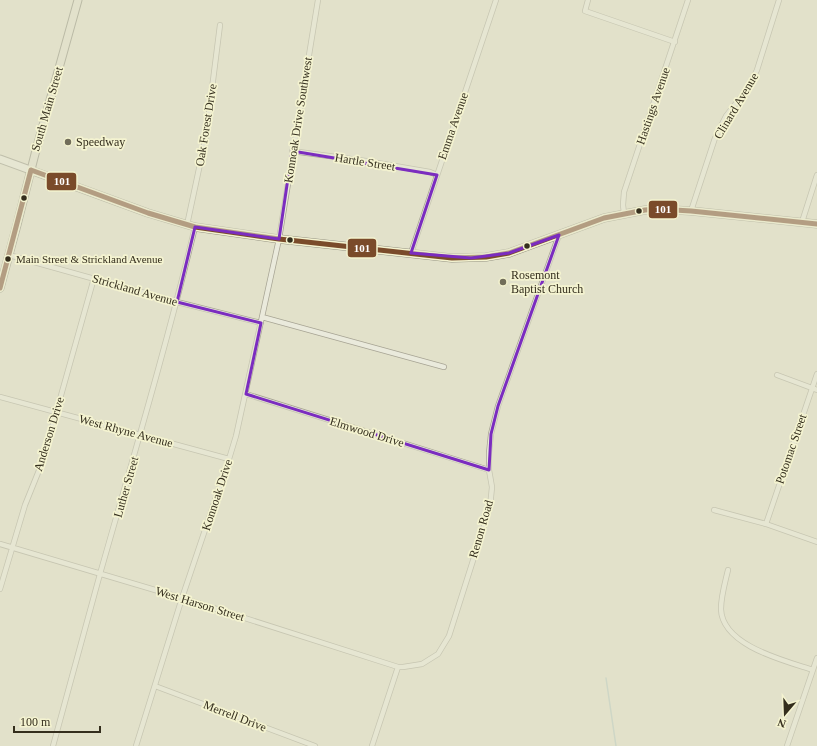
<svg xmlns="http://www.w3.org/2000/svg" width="817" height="746" font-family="'Times New Roman',serif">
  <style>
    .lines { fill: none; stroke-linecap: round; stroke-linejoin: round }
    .stream { stroke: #b6c8c1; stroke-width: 1.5 }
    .minor-casing { stroke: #a7a494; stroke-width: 6 }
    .secondary-casing { stroke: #969484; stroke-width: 9 }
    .primary-casing { stroke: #8c8a7a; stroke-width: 9 }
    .minor { stroke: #eaeadc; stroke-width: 4.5 }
    .secondary { stroke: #eaeadc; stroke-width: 7 }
    .primary { stroke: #e2e1cd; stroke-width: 7 }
    .bus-1-casing { stroke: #f4f3d0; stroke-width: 8 }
    .bus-1 { stroke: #7a4b2a; stroke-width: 5 }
    .marked { fill: none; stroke: #7b2cbf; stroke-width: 3; stroke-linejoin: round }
    .poi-dot { fill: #716d5a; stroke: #f4f3d0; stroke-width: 1.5 }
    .bus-dot { fill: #342e1d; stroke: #f4f3d0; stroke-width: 1.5 }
    .labels { text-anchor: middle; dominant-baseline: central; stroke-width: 3.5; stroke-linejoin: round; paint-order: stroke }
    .bus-label { font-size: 11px; fill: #342e1d; stroke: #f4f3d0; text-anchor: start }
    .street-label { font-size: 12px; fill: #342e1d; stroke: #f4f3d0 }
    .poi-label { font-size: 12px; fill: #342e1d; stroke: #f4f3d0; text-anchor: start }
    .line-badge { stroke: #f4f3d0; stroke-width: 1.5 }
    .badge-label { font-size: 11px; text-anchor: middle; font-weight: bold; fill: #fff }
  </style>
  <rect width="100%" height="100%" fill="#e2e1ca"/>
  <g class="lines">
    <path class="stream" d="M606 678 616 746"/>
    <defs>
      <path id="minor" d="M588 0 585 11 675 42
        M292 151 366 161 430 172 437 175
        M691 211 715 138 726 116 748 88 757 70 779 0
        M624 213 623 205 624 192 688 0
        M802 222 817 175
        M187 225 206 136 220 25
        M411 253 496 0
        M9 255 177 302 261 323
        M262 317 444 367
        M777 375 817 390
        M246 394 489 470
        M0 397 229 459
        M714 510 766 524 817 542
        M766 524 817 374
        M0 544 182 598 398 667H403L422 664 438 654 449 636 490 507 492 487 489 470V453L491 434 498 406 559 235
        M728 570C725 583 721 596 721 609 722 646 786 661 813 670
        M0 589 25 505 42 463 94 278
        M155 686 315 746
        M53 746C69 689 84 631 100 574 133 458 167 344 195 227
        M136 746 182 598 229 459 236 436 279 239 318 0
        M372 746 398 667
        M787 746 817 658"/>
      <path id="secondary" d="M0 159 148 213 195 227 279 239 452 258 486 257 509 253 604 218 645 210 658 209 691 211 817 224"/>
      <path id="primary" d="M0 288 17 225 35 154 78 0"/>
    </defs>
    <use href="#minor" class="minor-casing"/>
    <use href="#secondary" class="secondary-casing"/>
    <use href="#primary" class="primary-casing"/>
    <use href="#minor" class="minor"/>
    <use href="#secondary" class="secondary"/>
    <use href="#primary" class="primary"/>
    <defs>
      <path id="bus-1" d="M0 288 31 170 148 213 195 227 279 239 452 258 486 257 509 253 604 218 645 210 658 209 691 211 817 224"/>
    </defs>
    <use href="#bus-1" class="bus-1-casing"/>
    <use href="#bus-1" class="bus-1"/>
  </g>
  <path d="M0 0H817V746H0ZM292 151 437 175 411 253 471 258 509 253 559 235 498 406 491 434 489 470 246 394 261 323 177 302 195 227 279 239Z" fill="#e2e1ca" fill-opacity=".55" fill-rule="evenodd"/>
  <path class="marked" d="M292 151 437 175 411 253 471 258 509 253 559 235 498 406 491 434 489 470 246 394 261 323 177 302 195 227 279 239Z"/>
  <g class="poi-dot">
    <circle cx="68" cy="142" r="4"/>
    <circle cx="503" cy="282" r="4"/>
  </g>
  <g class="bus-dot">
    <circle cx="24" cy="198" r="3.5"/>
    <circle cx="639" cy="211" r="3.5"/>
    <circle cx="290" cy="240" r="3.5"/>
    <circle cx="527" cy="246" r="3.5"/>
    <circle cx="8" cy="259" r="3.5"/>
  </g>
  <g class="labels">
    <g class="bus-label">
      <text x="16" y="259">Main Street &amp; Strickland Avenue</text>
    </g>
    <g class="street-label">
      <text transform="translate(653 106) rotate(-71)">Hastings Avenue</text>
      <text transform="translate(736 106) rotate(-59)">Clinard Avenue</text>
      <text transform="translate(47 109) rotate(-74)">South Main Street</text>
      <text transform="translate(298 120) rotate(-81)">Konnoak Drive Southwest</text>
      <text transform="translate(206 125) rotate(-81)">Oak Forest Drive</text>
      <text transform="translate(453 126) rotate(-71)">Emma Avenue</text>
      <text transform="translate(365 162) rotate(9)">Hartle Street</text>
      <text transform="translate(135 290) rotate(16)">Strickland Avenue</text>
      <text transform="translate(126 431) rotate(15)">West Rhyne Avenue</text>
      <text transform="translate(367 432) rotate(17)">Elmwood Drive</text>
      <text transform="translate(49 434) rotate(-73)">Anderson Drive</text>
      <text transform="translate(791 449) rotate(-71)">Potomac Street</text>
      <text transform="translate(126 487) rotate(-74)">Luther Street</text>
      <text transform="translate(217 495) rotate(-72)">Konnoak Drive</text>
      <text transform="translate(481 529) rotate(-74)">Renon Road</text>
      <text transform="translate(200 604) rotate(17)">West Harson Street</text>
      <text transform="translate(235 716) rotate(21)">Merrell Drive</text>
    </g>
    <g class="poi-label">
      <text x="76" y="142">Speedway</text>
      <text x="511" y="275">Rosemont<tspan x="511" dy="14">Baptist Church</tspan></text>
    </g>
  </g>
  <g class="line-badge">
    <rect x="46" y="172" width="31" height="19" rx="4" fill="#7a4b2a"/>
    <rect x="648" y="200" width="30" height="19" rx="4" fill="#7a4b2a"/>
    <rect x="347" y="238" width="30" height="20" rx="4" fill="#7a4b2a"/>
  </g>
  <g class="badge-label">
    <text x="62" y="185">101</text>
    <text x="663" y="213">101</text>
    <text x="362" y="252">101</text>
  </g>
  <g transform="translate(785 714) rotate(199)" stroke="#f4f3d0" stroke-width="3" paint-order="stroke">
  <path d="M0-3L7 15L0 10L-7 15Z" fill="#342e1d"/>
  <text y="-6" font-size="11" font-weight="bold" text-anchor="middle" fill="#342e1d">N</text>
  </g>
  <path d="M14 726v6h86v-6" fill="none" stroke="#342e1d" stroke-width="2"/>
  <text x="20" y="726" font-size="12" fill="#342e1d" stroke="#f4f3d0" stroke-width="3" paint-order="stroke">100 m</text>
</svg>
